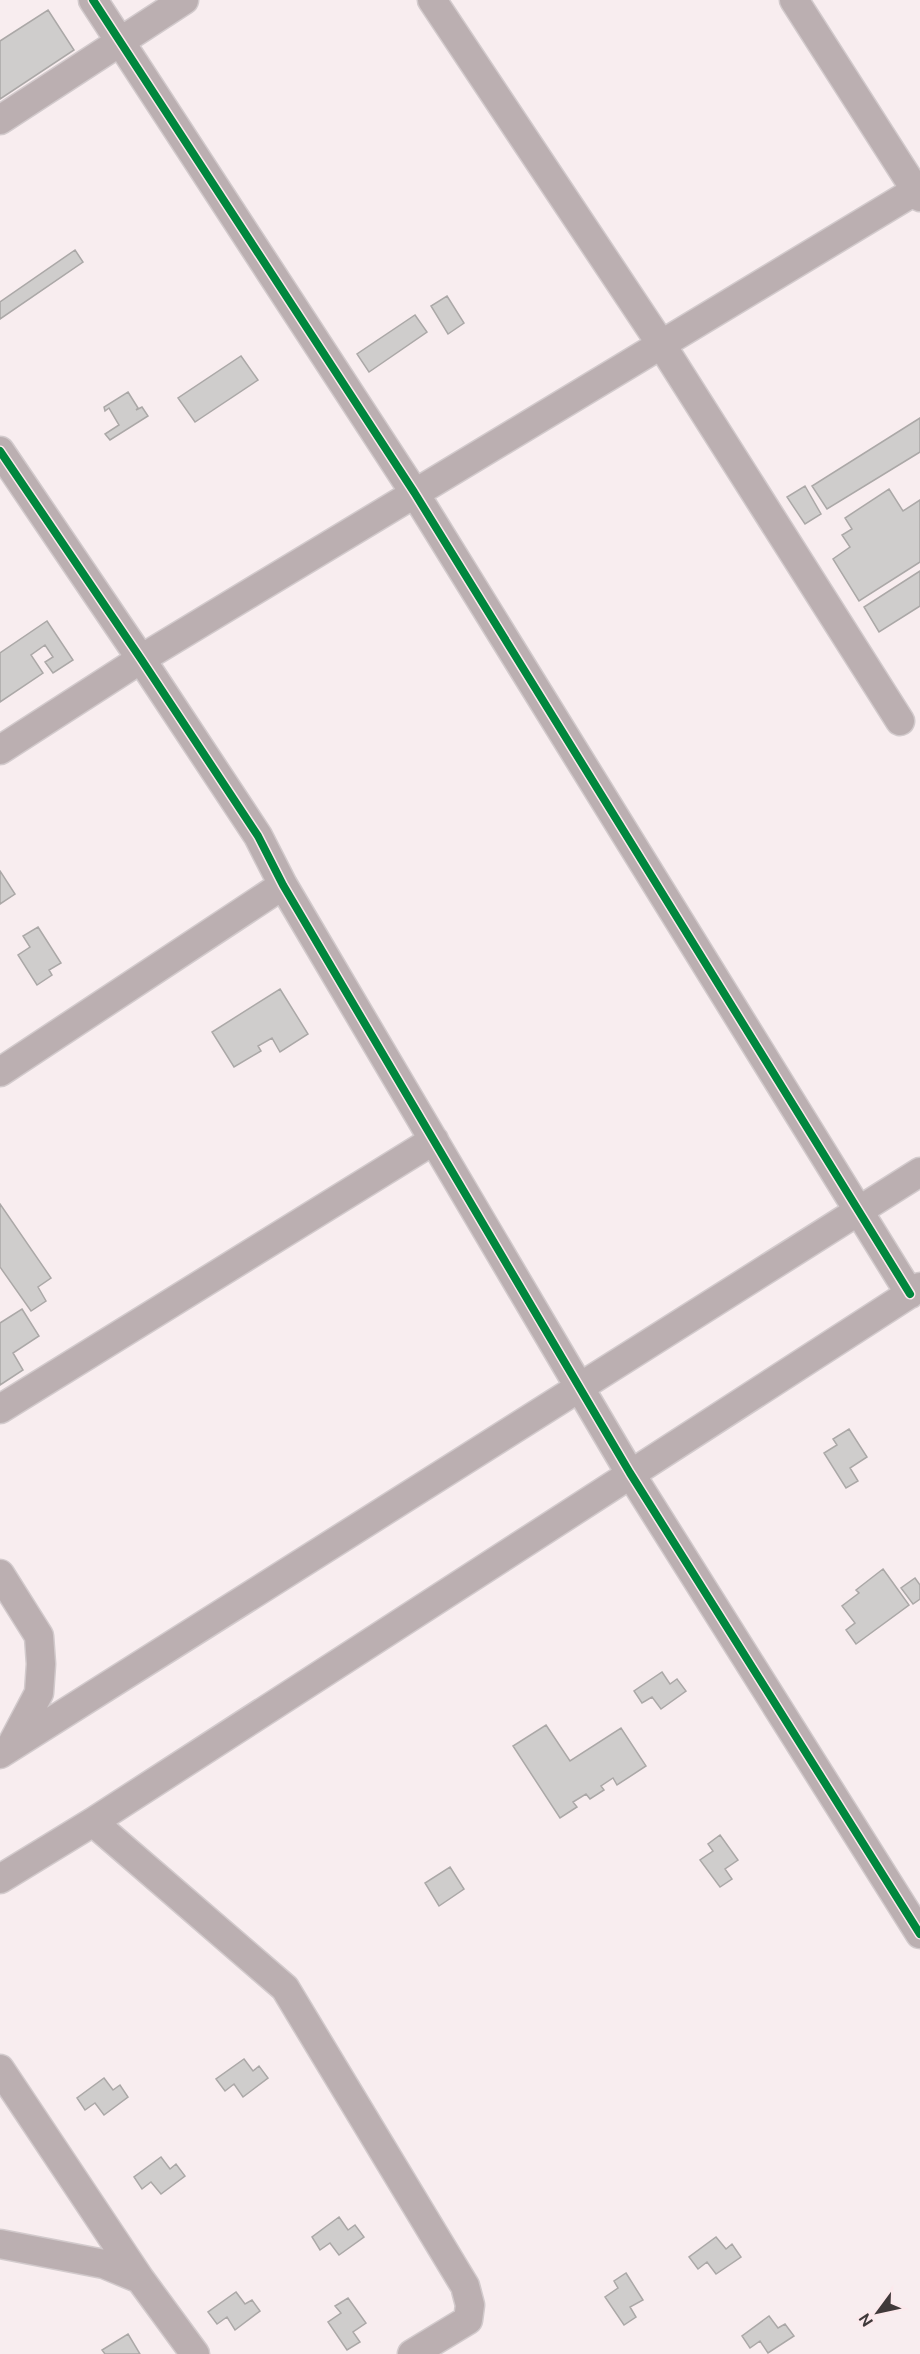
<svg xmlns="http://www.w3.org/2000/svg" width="920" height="2354" font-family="Ubuntu,sans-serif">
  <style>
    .building { fill: #cfcdcc; stroke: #aba8a7; stroke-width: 1.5 }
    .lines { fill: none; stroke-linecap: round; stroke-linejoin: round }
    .street-casing { stroke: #d2cacc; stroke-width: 31 }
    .street { stroke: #bbafb1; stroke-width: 28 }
    .cycleway-casing { stroke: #fce9ec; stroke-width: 11 }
    .cycleway { stroke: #00873e; stroke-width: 8 }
  </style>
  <rect width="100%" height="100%" fill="#f8edef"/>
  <path class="building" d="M48 10 74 50 0 99V41Z
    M75 250 83 262 0 319V302Z
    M447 296 464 323 448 334 431 306Z
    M415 315 427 332 369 372 357 354Z
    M241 356 258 380 195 422 178 398Z
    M128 392 138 408 136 410 142 407 148 416 110 440 105 434 119 425 109 408 105 411 104 407Z
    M920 418V452L827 509 812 486Z
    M805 486 821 514 805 524 787 497Z
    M889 489 903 511 920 500V562L859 601 833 559 850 547 842 535 852 529 845 518Z
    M920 571V606L879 632 864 607Z
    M47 621 73 660 53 673 45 662 53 657 45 645 31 655 43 673 0 702V653Z
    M0 871 15 894 0 904Z
    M38 927 61 963 49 970 52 975 37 985 18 955 30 947 23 936Z
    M280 989 308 1034 280 1052 272 1038 258 1046 261 1051 234 1067 212 1032Z
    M0 1204 51 1278 38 1287 46 1301 31 1311 0 1267Z
    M22 1309 39 1336 13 1353 23 1370 0 1385V1323Z
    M849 1429 867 1457 850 1468 858 1481 846 1488 824 1453 837 1445 833 1439Z
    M883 1569 909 1605 856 1644 846 1630 855 1623 842 1606 859 1593 856 1590Z
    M915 1578 920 1585V1599L913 1604 901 1588Z
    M662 1672 670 1684 677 1679 686 1691 661 1709 652 1697 642 1703 634 1691Z
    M546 1725 570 1761 621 1728 646 1766 617 1785 613 1778 601 1786 604 1790 590 1799 586 1794 573 1802 577 1807 560 1818 513 1746Z
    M720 1835 738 1860 725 1869 732 1879 720 1887 700 1860 713 1851 708 1844Z
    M450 1867 464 1889 439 1906 425 1883Z
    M244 2059 253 2071 259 2066 268 2078 243 2097 234 2084 225 2091 216 2079Z
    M104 2078 113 2090 120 2085 128 2097 104 2115 95 2103 85 2110 77 2098Z
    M161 2157 170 2169 176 2164 185 2176 161 2194 151 2182 142 2189 134 2177Z
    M339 2217 348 2230 355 2225 364 2237 339 2255 330 2243 320 2250 312 2237Z
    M716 2237 726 2249 732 2244 741 2257 716 2274 707 2262 698 2269 689 2257Z
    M626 2273 643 2300 630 2307 636 2317 624 2325 605 2297 618 2288 614 2281Z
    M236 2292 245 2304 252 2300 260 2311 235 2330 227 2317 217 2324 208 2312Z
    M348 2298 366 2323 353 2332 360 2342 347 2350 328 2322 341 2313 335 2306Z
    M769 2316 778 2328 785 2324 794 2336 768 2353 760 2341 750 2348 742 2336Z
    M128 2334 140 2354H105L102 2350Z"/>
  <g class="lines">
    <defs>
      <path id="street" d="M93 0 414 492 910 1294
        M432 0 661 344 900 721
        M794 0 920 197
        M0 120 184 0
        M0 451 141 659 258 836 283 885 630 1473 920 1934
        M0 750 141 659 920 188
        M0 1072 283 885
        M0 1409 434 1140
        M0 1574 39 1636 41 1664 39 1693 11 1746
        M0 1754 920 1172
        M93 1822 920 1287
        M0 1879 93 1822 285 1988 465 2286 470 2305 468 2320 412 2354
        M0 2069 140 2279
        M0 2244 104 2264 140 2279 195 2354"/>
    </defs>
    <use href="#street" class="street-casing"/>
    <use href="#street" class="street"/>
    <defs>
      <path id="cycleway" d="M93 0 414 492 910 1294
        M0 451 141 659 258 836 283 885 630 1473 920 1934"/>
    </defs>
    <use href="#cycleway" class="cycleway-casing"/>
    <use href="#cycleway" class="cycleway"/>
  </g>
  <g transform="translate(878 2312) rotate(237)" stroke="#fce9ec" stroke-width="4.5" paint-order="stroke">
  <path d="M0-4.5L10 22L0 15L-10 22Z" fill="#40393a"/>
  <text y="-9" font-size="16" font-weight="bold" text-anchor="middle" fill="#40393a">N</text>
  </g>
</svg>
